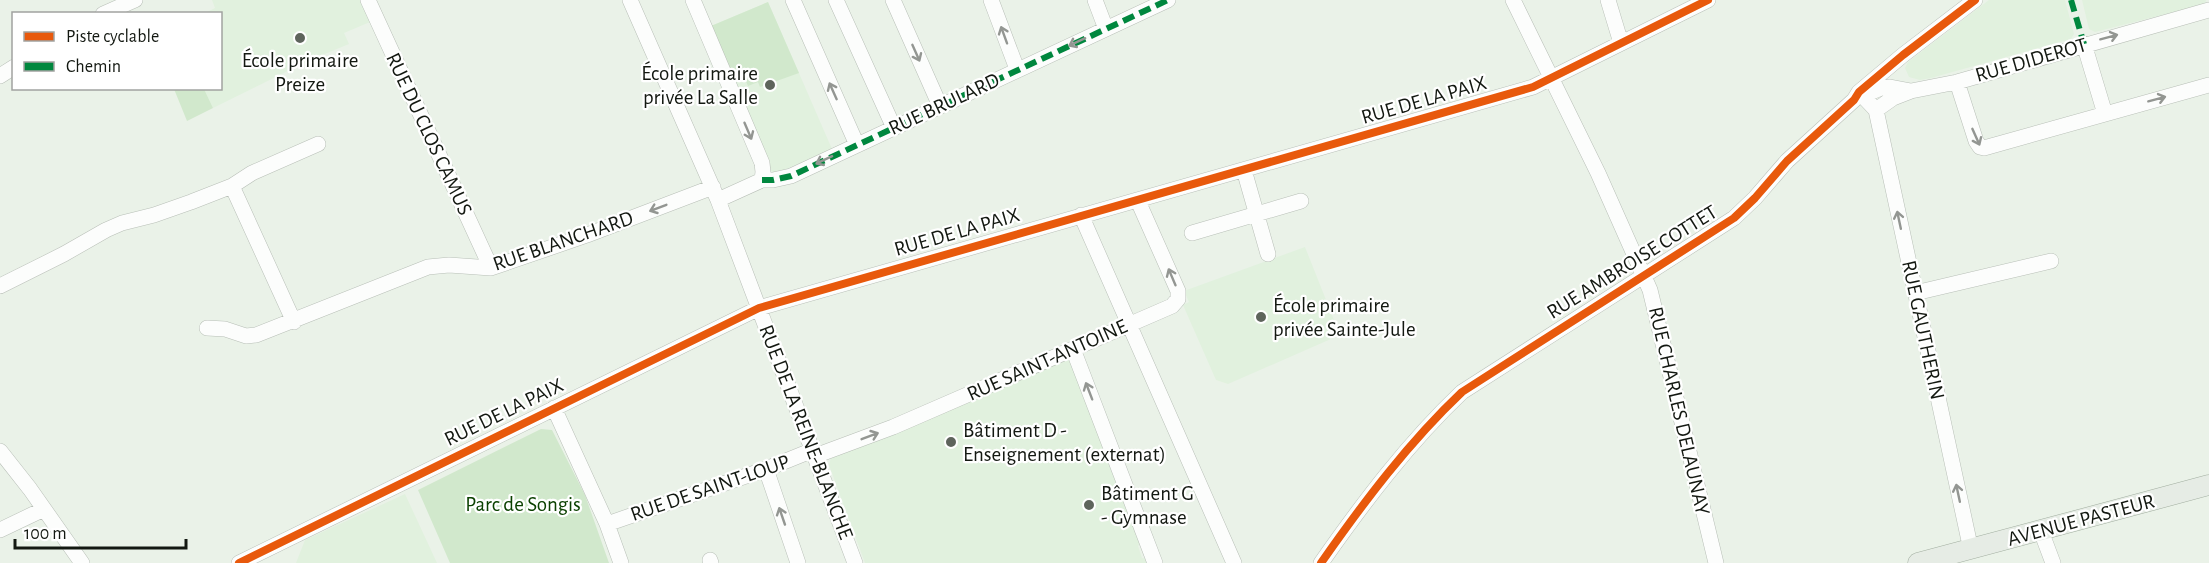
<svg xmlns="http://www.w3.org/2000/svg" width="2209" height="563" font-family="'Alegreya Sans',sans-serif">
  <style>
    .built { fill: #e1f1de }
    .green { fill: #d1e8cc }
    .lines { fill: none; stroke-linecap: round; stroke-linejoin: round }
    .minor-casing { stroke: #b8bfb7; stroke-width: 16 }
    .major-casing { stroke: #a2aea0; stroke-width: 21 }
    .minor { stroke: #fcfdfc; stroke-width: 15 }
    .major { stroke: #e6ece5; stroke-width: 20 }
    .quiet { stroke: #00873e; stroke-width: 6; stroke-dasharray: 12 6; stroke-linecap: butt }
    .cycleway-casing { stroke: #fff; stroke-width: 11 }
    .cycleway { stroke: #e8590c; stroke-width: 8 }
    .oneway { stroke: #939692 }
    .poi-dot { fill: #5e645c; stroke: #fff; stroke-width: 2 }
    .labels { text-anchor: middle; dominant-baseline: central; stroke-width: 4.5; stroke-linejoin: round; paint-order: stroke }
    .poi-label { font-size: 21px; fill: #131811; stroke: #fff; text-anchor: start }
    .street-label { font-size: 21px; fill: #131811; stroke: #fff }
    .park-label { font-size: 21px; fill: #0b4100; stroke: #fff }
  </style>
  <rect width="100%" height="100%" fill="#eaf2e8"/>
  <path class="built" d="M212 0H360L370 22 344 33 349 44 310 60 213 108 204 89 220 88V14H203L215 8Z
    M1989 0H2065L2074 34 2071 39 1931 78 1920 80 1909 77 1905 68 1908 62Z
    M2082 0H2206L2205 4 2095 32 2089 29Z
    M768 2 832 149 773 175 711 26Z
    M1305 247 1340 335 1228 384 1216 380 1183 305 1189 302 1184 291Z
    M1069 355 1142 540 1138 546 1142 558 1150 560 1152 563H865L829 465 831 457Z
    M405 494 437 563H296L305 540Z"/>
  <path class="green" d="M768 2 799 73 760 87 758 82 748 86 741 70 731 74 711 26Z
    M174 89H204L213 108 187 121Z
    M541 429 552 430 585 495 609 563H450L418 490Z"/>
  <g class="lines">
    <defs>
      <path id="minor" d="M368 0 491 268
        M630 0 718 200 855 563
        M693 0 762 163 763 172 762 180
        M793 0 857 145
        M836 0 894 128
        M893 0 940 106
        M991 0 1017 69
        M1095 0 1106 29
        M1513 0 1598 173 1650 290 1716 563
        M1608 0 1621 43
        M103 14 135 0
        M2084 44 2105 114
        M0 76 14 67
        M1957 82 1976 141 1980 147 1984 148 2209 85
        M1859 92 1876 110 1971 550
        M1862 96 1881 88 1890 87 1911 91 1957 82 2209 10
        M1876 110 1893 98 1911 91
        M1244 170 1268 254
        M232 186 294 322
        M718 200 762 180H773L791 176 1168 0
        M1081 215 1234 563
        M1192 233 1301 201
        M0 286 64 254 106 230 122 223 154 215 191 202 232 186 252 173 318 144
        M1915 293 2051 261
        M207 328 225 329 246 336 256 335 428 267 449 265 491 268 587 235 713 187
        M1073 349 1155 563
        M554 408 607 524 621 563
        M0 451 30 489 82 563
        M815 456 893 427 1172 306 1178 299V291L1138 201
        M766 469 798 563
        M607 524 766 469 813 450
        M0 530 44 509
        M2041 531 2053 563
        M710 560 711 563
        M239 563 759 308 1533 87 1708 0
        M1321 563C1363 503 1409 442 1462 392L1734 218 1755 198 1787 161 1854 100 1859 92 1903 55 1975 0"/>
      <path id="major" d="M1918 563 2209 485"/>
    </defs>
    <use href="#minor" class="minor-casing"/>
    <use href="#major" class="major-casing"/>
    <use href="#minor" class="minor"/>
    <use href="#major" class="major"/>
    <path class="quiet" d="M2071 0 2084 44
      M762 180H773L791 176 1168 0"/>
    <defs>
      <path id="cycleway" d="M239 563 759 308 1533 87 1708 0
        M1321 563C1363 503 1409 442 1462 392L1734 218 1755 198 1787 161 1854 100 1859 92 1903 55 1975 0"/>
    </defs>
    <use href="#cycleway" class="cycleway-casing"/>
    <use href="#cycleway" class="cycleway"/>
  </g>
  <defs><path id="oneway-shaft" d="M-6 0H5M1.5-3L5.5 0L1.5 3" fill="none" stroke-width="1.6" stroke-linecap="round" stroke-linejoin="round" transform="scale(1.5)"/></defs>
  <g class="oneway">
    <use href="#oneway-shaft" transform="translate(1004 35) rotate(-110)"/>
    <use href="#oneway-shaft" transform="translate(2109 37) rotate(-15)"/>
    <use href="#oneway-shaft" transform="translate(1077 42) rotate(155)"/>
    <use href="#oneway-shaft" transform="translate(916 53) rotate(66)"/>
    <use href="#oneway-shaft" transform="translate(833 91) rotate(-114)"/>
    <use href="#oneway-shaft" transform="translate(2157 99) rotate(-15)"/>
    <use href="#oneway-shaft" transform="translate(748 131) rotate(67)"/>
    <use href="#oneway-shaft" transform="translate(1976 137) rotate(66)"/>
    <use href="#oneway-shaft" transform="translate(824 160) rotate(155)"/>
    <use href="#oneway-shaft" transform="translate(658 208) rotate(159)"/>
    <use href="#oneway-shaft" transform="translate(1899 220) rotate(-102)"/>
    <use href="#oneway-shaft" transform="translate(1172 277) rotate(-113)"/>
    <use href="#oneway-shaft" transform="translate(1089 391) rotate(-111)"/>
    <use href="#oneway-shaft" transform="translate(870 436) rotate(-21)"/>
    <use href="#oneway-shaft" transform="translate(1958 493) rotate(-102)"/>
    <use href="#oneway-shaft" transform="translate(782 516) rotate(-109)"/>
  </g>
  <g class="poi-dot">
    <circle cx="300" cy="38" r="6"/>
    <circle cx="770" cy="85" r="6"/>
    <circle cx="1261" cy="317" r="6"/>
    <circle cx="951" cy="442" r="6"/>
    <circle cx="1089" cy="505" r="6"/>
  </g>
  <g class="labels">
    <g class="poi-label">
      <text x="300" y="60" text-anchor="middle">École primaire<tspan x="300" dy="24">Preize</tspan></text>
      <text x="758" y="73" text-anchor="end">École primaire<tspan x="758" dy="24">privée La Salle</tspan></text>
      <text x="1273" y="305">École primaire<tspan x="1273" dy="24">privée Sainte-Jule</tspan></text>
      <text x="963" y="430">Bâtiment D -<tspan x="963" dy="24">Enseignement (externat)</tspan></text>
      <text x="1101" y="493">Bâtiment G<tspan x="1101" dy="24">- Gymnase</tspan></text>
    </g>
    <g class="street-label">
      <text transform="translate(2031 60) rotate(-16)">RUE DIDEROT</text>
      <text transform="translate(1424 100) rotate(-16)">RUE DE LA PAIX</text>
      <text transform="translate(944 104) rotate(-25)">RUE BRULARD</text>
      <text transform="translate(429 134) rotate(65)">RUE DU CLOS CAMUS</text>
      <text transform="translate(957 232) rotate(-16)">RUE DE LA PAIX</text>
      <text transform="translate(563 241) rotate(-19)">RUE BLANCHARD</text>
      <text transform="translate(1632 262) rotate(-32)">RUE AMBROISE COTTET</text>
      <text transform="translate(1923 330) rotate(78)">RUE GAUTHERIN</text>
      <text transform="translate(1047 360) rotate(-24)">RUE SAINT-ANTOINE</text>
      <text transform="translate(1679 411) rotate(77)">RUE CHARLES DELAUNAY</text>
      <text transform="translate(504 412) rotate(-26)">RUE DE LA PAIX</text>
      <text transform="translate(806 432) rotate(69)">RUE DE LA REINE-BLANCHE</text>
      <text transform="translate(710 488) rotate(-19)">RUE DE SAINT-LOUP</text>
      <text transform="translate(2081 520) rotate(-15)">AVENUE PASTEUR</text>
    </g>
    <g class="park-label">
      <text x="523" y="504">Parc de Songis</text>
    </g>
  </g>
  <rect x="12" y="12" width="210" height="78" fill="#ffffff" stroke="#a1a3a0" stroke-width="1.5"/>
  <rect x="24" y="32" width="30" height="9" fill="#e8590c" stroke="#a1a3a0" stroke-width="1.5"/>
  <text x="66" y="42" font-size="18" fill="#131811">Piste cyclable</text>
  <rect x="24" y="62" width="30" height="9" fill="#00873e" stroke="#a1a3a0" stroke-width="1.5"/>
  <text x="66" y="72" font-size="18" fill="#131811">Chemin</text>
  <path d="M15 539v9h171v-9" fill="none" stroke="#131811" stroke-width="3"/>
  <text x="24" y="539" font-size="18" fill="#131811" stroke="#ffffff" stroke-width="4.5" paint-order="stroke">100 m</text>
</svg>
